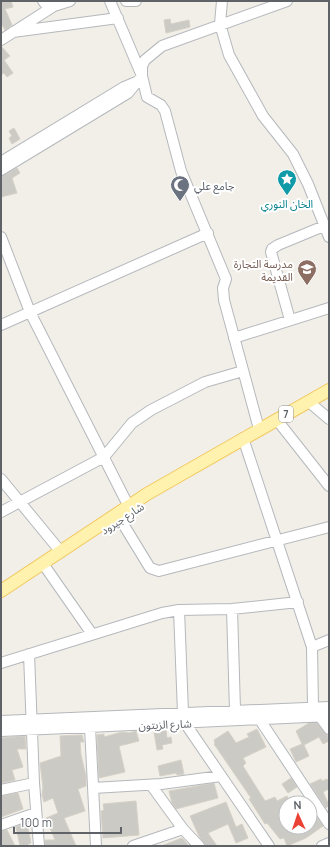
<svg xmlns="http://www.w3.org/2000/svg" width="330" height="847" font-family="Manrope,'Noto Sans Arabic',sans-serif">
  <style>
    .building { fill: #cccac5; stroke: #d6d1c6 }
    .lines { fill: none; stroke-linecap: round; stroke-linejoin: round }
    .minor-casing { stroke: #b5b8bc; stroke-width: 12 }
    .major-casing { stroke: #f2c960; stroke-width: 14 }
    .minor { stroke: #fff; stroke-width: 10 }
    .major { stroke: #fff2af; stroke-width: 12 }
    .labels { text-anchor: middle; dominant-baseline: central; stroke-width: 4; stroke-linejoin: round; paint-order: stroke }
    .shield { fill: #fff; stroke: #8f9295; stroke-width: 1 }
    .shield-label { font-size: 10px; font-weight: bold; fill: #5f6368 }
    .worship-label { font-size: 11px; fill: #5b616d; stroke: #fff; text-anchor: start }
    .culture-label { font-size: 11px; fill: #0d838f; stroke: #fff }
    .education-label { font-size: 11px; fill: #785e54; stroke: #fff; text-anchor: end }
    .street-label { font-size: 11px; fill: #5f6368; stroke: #fff }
  </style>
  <rect width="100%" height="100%" fill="#f1efe8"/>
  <path class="building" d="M1 1H11L13 7 5 9 12 25 5 30 1 23Z
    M170 19 171 24 189 20 190 27 166 33 164 20Z
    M1 46 10 56 4 60 13 73 7 77 4 73 1 75Z
    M14 128 20 139 12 144 9 138 12 136 9 131Z
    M17 168 20 173 12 178 17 193 1 197V177Z
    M309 723H317L327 735 329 741 323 744 319 737 304 745 309 756 296 762 290 749 302 744 296 731Z
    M257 729 266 747 243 758 246 763 243 766 265 801 275 797 277 801 287 796 290 803H286V827H310V807L323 826 306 838 287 846 284 838 280 839 267 823 265 824 249 799 251 798 214 744 215 743 214 740 228 731 236 743 249 737 247 734Z
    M166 730 167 738 171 737 172 743 162 745 163 749 157 750 154 732Z
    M136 731 139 741 119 746 125 772 99 778 97 735 104 734V737L122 732 129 733Z
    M82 735 84 742H80L81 755 86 776V786L78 789 85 811 64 818 76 846H45V840H55L46 818 58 813 53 798 44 802 42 795 43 787 40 763 61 756 60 736Z
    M25 736 26 749H17L23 767 12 770 15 780 2 783 1 738Z
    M181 760 184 774 177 775 176 773 160 776 158 766Z
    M291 778 297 787 288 793 282 784Z
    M321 779 322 781 327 779 329 782V789L323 792 329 805 326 808 310 784Z
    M214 783 218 798 176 809 172 803 169 791Z
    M18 793 23 809 1 817V796Z
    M136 801 139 835 103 838 101 811 104 810 103 804Z
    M226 802 236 827 242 824 248 838 236 843 228 824 208 833 217 846H206L199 836 190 816Z
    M27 823 31 843 28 844 29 846H20L16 827Z
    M7 830 15 846H2L1 843V831Z
    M182 838 189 846H161Z"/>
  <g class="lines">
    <defs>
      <path id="minor" d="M43 1 47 6H54L70 1
        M110 1 142 76 147 97 161 105 165 111 181 171 226 279 223 288 224 300 259 429
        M126 1H136
        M222 1 220 24 229 55 263 116 293 154 308 184 329 237
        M13 32 118 18
        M1 40 54 6
        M1 162 124 87 136 82
        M1 170 128 93 142 76V66L145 60 162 46 287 1
        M1 237 30 312 129 507
        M290 320 271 252 272 249 278 245 324 226
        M1 325 208 233
        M234 338 329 308
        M309 402 329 419
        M277 420 329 486
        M243 438 312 647 313 707 329 729
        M1 479 61 552
        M1 512 104 457 132 423 151 410 205 382 243 371
        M120 519 150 568 159 571 329 527
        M46 568 92 634
        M232 609 235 710
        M179 610 183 713 185 723 269 846
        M312 647 329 640
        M29 654 34 783 39 846
        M1 663 162 613 179 610 232 609 298 602
        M260 720 329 824
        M1 721 329 707
        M90 727 96 846
        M1 731 329 716
        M151 785 183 829 199 846
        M93 788 161 784 221 776
        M1 790 34 783
        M1 825 36 813
        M133 846 183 829
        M322 846 329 843"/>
      <path id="major" d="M1 591 147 494 329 390"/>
    </defs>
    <use href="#minor" class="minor-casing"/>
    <use href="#major" class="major-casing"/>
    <use href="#minor" class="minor"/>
    <use href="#major" class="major"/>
  </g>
  <defs>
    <symbol id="sight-pin" viewBox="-11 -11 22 30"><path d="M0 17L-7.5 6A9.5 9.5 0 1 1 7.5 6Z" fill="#0f9aa8" stroke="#fff"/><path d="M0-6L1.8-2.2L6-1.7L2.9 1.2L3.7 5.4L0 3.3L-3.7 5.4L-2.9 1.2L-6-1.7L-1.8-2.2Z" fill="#fff"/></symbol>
    <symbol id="mosque-pin" viewBox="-11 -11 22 30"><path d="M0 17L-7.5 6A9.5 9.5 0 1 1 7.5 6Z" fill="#6b7280" stroke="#fff"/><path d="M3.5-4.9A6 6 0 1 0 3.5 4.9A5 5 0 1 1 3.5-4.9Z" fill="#fff"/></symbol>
    <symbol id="school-pin" viewBox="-11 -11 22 30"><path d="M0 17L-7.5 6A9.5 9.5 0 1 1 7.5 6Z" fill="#8d6e63" stroke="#fff"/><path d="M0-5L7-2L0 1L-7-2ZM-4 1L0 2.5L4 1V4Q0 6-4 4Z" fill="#fff"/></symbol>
  </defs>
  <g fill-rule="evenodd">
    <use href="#sight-pin" x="276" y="168" width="22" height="30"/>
    <use href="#mosque-pin" x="169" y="174" width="22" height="30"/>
    <use href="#school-pin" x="296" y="258" width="22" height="30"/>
  </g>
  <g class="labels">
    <rect class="shield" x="279" y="406" width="14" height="16" rx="3"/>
    <g class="shield-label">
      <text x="286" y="414">7</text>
    </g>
    <g class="worship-label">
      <text x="194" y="185">جامع علي</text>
    </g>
    <g class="culture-label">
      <text x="287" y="203">الخان النوري</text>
    </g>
    <g class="education-label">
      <text x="293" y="263">مدرسة التجارة<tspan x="293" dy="13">القديمة</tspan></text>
    </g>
    <g class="street-label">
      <text transform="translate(122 518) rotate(-33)">شارع جيرود</text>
      <text transform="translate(165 724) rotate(-2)">شارع الزيتون</text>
    </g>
  </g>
  <rect width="330" height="847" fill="none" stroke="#5f6368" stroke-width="4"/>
  <g transform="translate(298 815) rotate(357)"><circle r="19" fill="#ffffff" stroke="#bfc1c3"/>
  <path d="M0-3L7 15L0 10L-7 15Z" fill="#ea4335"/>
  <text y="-6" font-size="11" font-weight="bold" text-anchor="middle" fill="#5f6368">N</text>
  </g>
  <path d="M14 827v6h107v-6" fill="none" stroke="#5f6368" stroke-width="2"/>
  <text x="20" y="827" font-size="12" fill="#5f6368" stroke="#ffffff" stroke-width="3" paint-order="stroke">100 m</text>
</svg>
